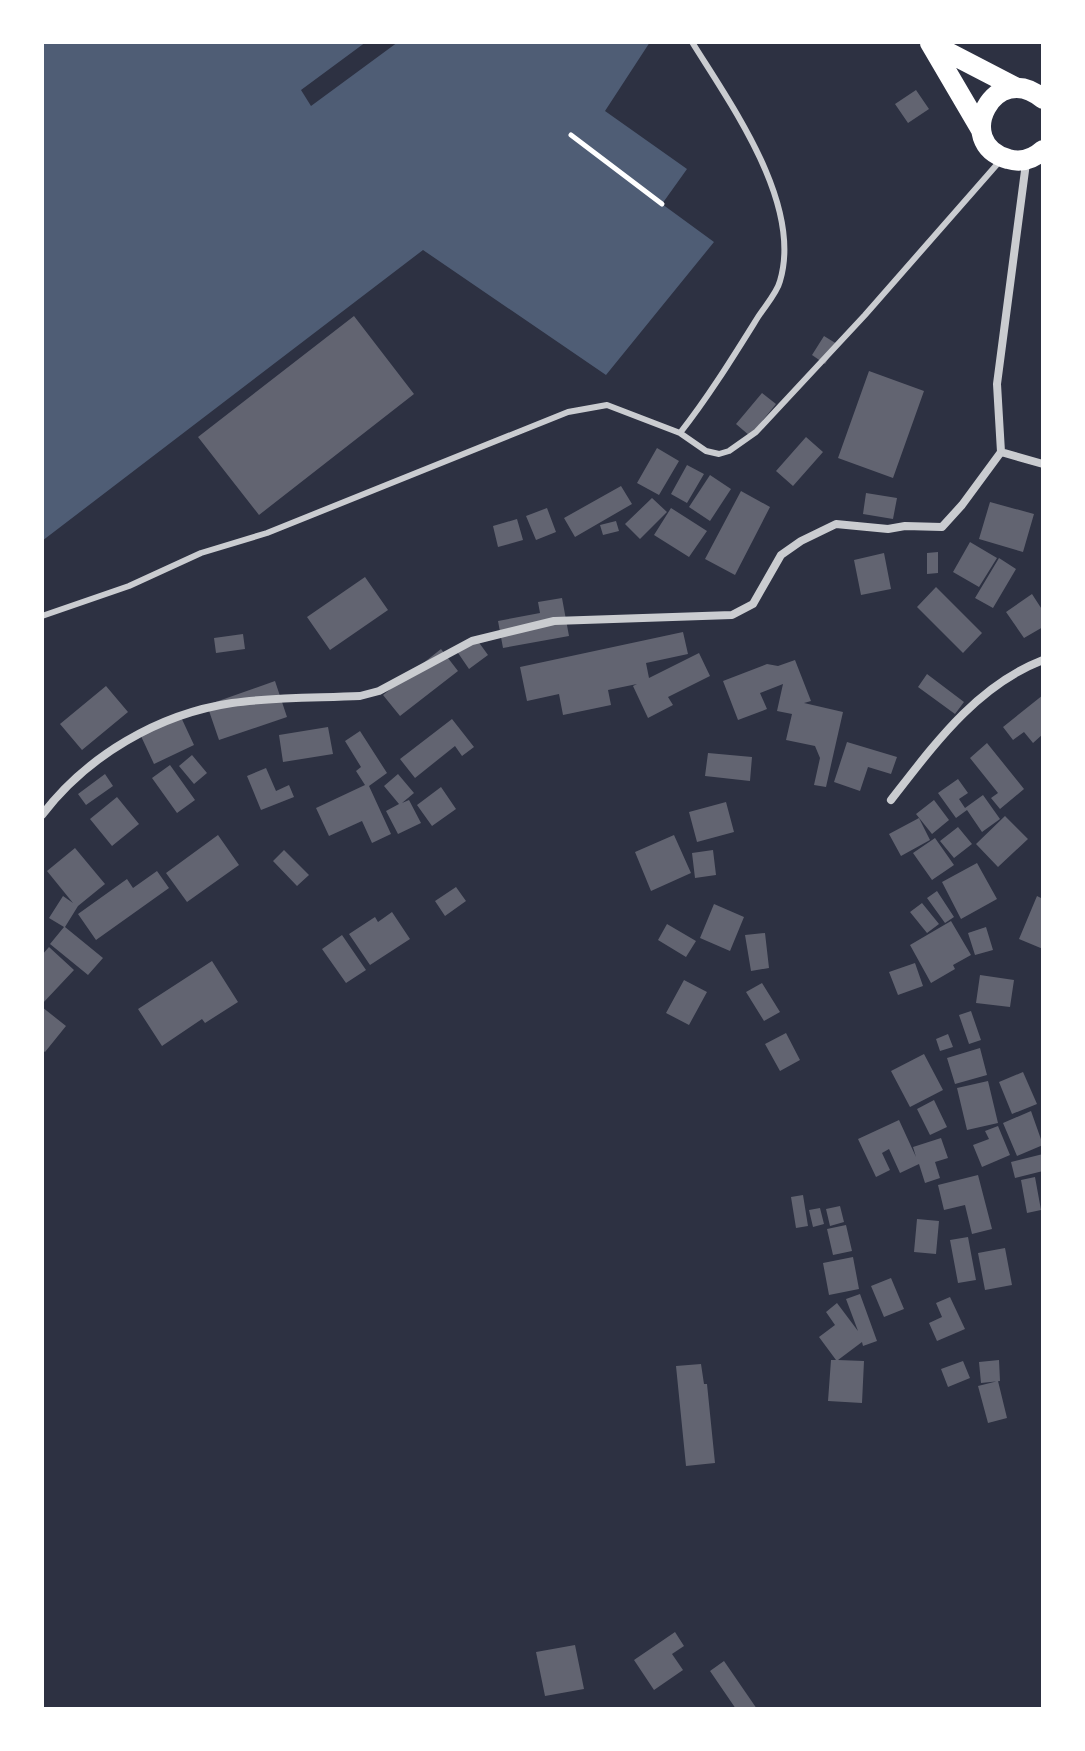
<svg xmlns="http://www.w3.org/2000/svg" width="1085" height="1751" font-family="Mulish,sans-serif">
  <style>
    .water { fill: #4f5d75 }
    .building { fill: #626471 }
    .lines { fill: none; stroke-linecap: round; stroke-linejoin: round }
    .path { stroke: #fff; stroke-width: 5 }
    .service { stroke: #caccd0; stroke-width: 6 }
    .minor { stroke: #caccd0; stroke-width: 8 }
    .primary { stroke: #fff; stroke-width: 20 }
  </style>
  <rect width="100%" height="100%" fill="#2d3142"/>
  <path class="water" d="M42 42H366L301 90 311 106 398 42H650L605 111 687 169 662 204 714 242 606 375 423 250 42 541Z"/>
  <path class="building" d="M916 90 929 109 908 123 895 104Z
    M354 316 414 394 259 515 198 437Z
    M824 336 837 344 825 364 812 355Z
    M869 371 924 391 893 478 838 458Z
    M762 393 776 404 750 436 736 424Z
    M806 437 823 452 793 486 776 471Z
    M657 448 679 461 659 495 637 483Z
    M687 465 704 474 687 503 671 494Z
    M710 475 731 489 710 521 689 507Z
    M621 486 632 504 575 537 564 518Z
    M741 491 770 507 735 575 705 559Z
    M866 493 897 498 893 519 863 514Z
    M652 498 667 512 640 539 625 524Z
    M990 502 1034 514 1023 552 979 539Z
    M547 508 556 532 536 540 526 516Z
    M671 508 707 531 689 557 654 535Z
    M517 519 523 540 498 547 493 526Z
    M616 521 619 531 603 535 600 525Z
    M970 542 997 558 979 587 953 572Z
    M938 552V573L927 574V553Z
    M884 553 891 589 861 595 854 560Z
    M999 558 1016 569 993 608 975 598Z
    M365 577 388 610 330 650 307 617Z
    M936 587 982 633 963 653 917 607Z
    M1032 594 1043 611V627L1024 638 1006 612Z
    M562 598 569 636 503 648 498 621 540 613 538 602Z
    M683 632 688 654 646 663 649 678 699 653 710 676 668 697 673 705 648 718 633 686 637 684 608 690 611 705 563 715 559 694 527 701 520 667Z
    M243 634 245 649 216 653 214 638Z
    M475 637 488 655 469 669 456 650Z
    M441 649 458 671 400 716 383 695Z
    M795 660 811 701 804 703 843 712 826 787 814 785 820 758 815 746 786 740 792 714 777 711 783 684 760 693 767 709 738 720 723 681 767 664 778 666Z
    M927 674 964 702 955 714 918 687Z
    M275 681 287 717 219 740 207 705Z
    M106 686 128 712 82 750 60 724Z
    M1043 695V734L1033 743 1024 732 1013 740 1003 727Z
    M180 715 194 745 154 764 140 734Z
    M452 719 474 747 462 756 455 746 415 778 400 759Z
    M328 727 333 754 283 762 279 735Z
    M360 731 387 773 369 786 391 834 372 843 362 821 329 836 316 808 365 785 356 771 361 767 345 741Z
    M847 742 897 757 891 774 868 767 860 791 834 782Z
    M987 743 1024 789 1000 809 991 798 998 793 970 758Z
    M708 753 752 757 750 781 705 776Z
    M192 755 207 773 194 784 179 766Z
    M170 765 195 800 177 813 152 778Z
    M266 768 276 791 289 785 294 797 261 810 247 776Z
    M105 774 113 786 86 805 78 794Z
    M398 774 414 793 402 803 409 800 421 823 398 834 386 811 399 804 384 786Z
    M958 779 968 793 959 799 965 808 983 795 1000 819 982 832 967 810 956 818 938 793Z
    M441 787 456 809 432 826 417 805Z
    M117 797 139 824 112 846 90 819Z
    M934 800 949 820 932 834 916 814Z
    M726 802 734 832 697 842 689 812Z
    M1005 816 1028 839 998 867 976 844Z
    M919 818 930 840 901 856 889 834Z
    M958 827 972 844 954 858 940 841Z
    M218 835 239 865 187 902 166 873Z
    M674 835 691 873 651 891 635 852Z
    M935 838 954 865 932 880 913 853Z
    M75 848 105 884 78 906 65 927 103 958 88 975 50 944 64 927 49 918 63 896 73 903 47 871Z
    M284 850 309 875 297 886 273 861Z
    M713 850 716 875 695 878 692 853Z
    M977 863 997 899 961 919 942 882Z
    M157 871 169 888 96 940 78 914 127 879 133 888Z
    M456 887 466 901 445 916 435 901Z
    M937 891 954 917 945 923 927 898Z
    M1037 896 1043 899V949L1019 939Z
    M922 903 939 924 927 933 910 912Z
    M714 904 744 917 730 951 700 938Z
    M392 912 410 939 370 965 349 934 375 917 378 922Z
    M951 921 971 955 953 965 955 969 931 983 910 945Z
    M667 924 696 941 686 957 658 940Z
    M986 927 993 950 975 955 968 933Z
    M765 933 769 968 751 971 745 935Z
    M342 935 366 970 346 983 322 949Z
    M49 947 74 970 42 1004V955Z
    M212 961 238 1002 205 1023 202 1019 162 1046 138 1009Z
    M915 963 923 986 898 995 889 972Z
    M980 975 1014 980 1010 1007 976 1003Z
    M684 980 707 992 689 1025 666 1013Z
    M762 983 780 1012 764 1021 746 992Z
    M42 1007 66 1026 45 1052 42 1050Z
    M971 1011 981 1040 969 1044 959 1015Z
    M786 1033 800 1060 780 1071 765 1044Z
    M948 1034 953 1047 940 1051 936 1039Z
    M980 1048 987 1075 955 1084 947 1058Z
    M924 1054 943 1090 910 1107 891 1071Z
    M1023 1072 1037 1104 1012 1114 999 1082Z
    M988 1081 998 1123 967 1130 957 1088Z
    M934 1100 947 1127 930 1135 917 1109Z
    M1031 1111 1043 1145 1017 1156 1003 1123Z
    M899 1120 916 1157 913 1147 941 1138 948 1158 935 1162 940 1178 925 1183 919 1164 900 1173 889 1149 882 1153 890 1170 876 1177 858 1139Z
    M998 1126 1010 1155 982 1167 973 1145 989 1139 985 1131Z
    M1043 1154V1171L1015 1178 1011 1162Z
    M978 1175 992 1229 972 1234 965 1205 944 1210 938 1185Z
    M1035 1177 1041 1210 1027 1213 1021 1180Z
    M803 1195 808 1226 796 1228 791 1197Z
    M840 1206 844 1222 830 1226 826 1209Z
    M820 1208 824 1224 813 1227 809 1210Z
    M917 1219 939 1221 936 1254 914 1252Z
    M846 1225 852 1251 833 1255 827 1229Z
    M968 1237 976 1280 958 1283 950 1240Z
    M1005 1248 1012 1285 985 1290 978 1253Z
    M853 1257 859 1289 829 1295 823 1263Z
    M891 1278 904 1309 884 1317 871 1286Z
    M860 1294 877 1341 863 1346 862 1342 838 1360 864 1361 862 1403 828 1401 831 1360H836L819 1337 835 1325 826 1312 837 1303 858 1331 846 1299Z
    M950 1297 965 1329 937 1341 929 1323 942 1317 936 1303Z
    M999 1360 1000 1381 981 1383 979 1362Z
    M963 1361 970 1378 948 1387 941 1369Z
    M701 1364 704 1384H707L715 1463 686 1466 676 1366Z
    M998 1381 1007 1418 988 1423 978 1386Z
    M675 1632 684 1646 672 1654 683 1670 654 1690 634 1660Z
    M575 1645 584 1689 545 1696 536 1652Z
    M724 1661 757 1709H736L710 1671Z"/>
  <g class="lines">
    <path class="path" d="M571 135 662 204"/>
    <path class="service" d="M680 433C709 396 733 357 758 317 765 306 777 293 780 281 803 204 731 105 692 42
      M42 616 129 586 201 553 267 533 568 412 607 405 680 433 706 451 719 454 729 451 756 432 865 315 1000 161"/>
    <path class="minor" d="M1001 452 997 384 1026 163
      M1001 452 1043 464
      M891 800C934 745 976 686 1043 660
      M42 815C87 756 158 714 232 703 274 697 318 698 360 696L379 691 472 641 554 621 732 615 753 604 781 555 801 541 836 524 888 529 905 526 942 527 962 505 1001 452"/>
    <path class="primary" d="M930 43 981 130
      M932 44 1017 88
      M1043 99C995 58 951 143 1008 159 1021 163 1033 159 1043 150"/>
  </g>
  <rect width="1085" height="1751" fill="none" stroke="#ffffff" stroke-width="88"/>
</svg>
